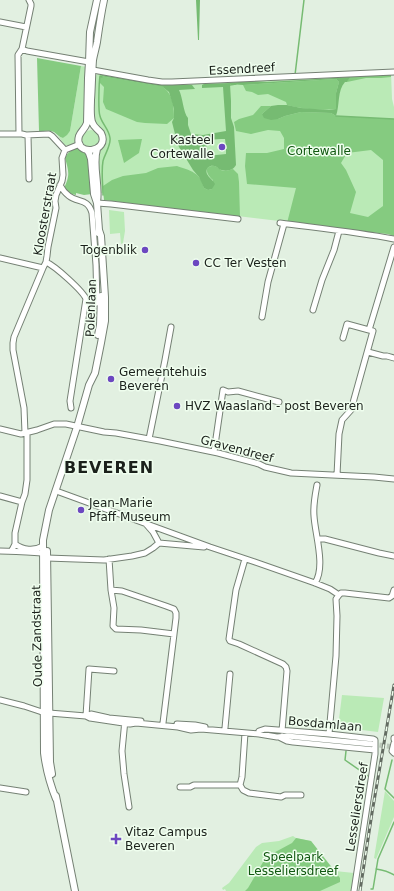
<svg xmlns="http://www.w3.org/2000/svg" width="394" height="891" font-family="'DejaVu Sans',sans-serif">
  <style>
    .green { fill: #baeab6 }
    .forest { fill: #85cb80; fill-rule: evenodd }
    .water { fill: #76bb72; fill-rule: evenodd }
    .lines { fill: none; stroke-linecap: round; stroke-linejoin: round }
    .stream { stroke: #76bb72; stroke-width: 1.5 }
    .minor-tunnel { stroke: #bac7b9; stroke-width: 5; stroke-dasharray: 5 2.5; stroke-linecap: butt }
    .minor-casing { stroke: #758174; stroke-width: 7 }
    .major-casing { stroke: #758174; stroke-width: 8 }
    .minor { stroke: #fff; stroke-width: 5 }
    .major { stroke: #fff; stroke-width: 6 }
    .rail-casing { stroke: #636c62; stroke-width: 3 }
    .rail { stroke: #effeee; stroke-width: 1.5; stroke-dasharray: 4.5; stroke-linecap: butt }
    .poi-dot { fill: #6c47c0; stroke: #effeee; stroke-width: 1.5 }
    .labels { text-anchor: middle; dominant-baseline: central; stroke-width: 3; stroke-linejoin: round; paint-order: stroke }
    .street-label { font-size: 12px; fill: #1b211b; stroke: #effeee }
    .poi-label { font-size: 12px; fill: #1b211b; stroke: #effeee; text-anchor: start }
    .park-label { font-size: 12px; fill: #105810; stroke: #effeee }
    .district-label { font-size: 16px; font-weight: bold; letter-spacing: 1px; fill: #1b211b; stroke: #effeee }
  </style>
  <rect width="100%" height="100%" fill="#e2f0e1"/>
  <path class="green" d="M81 66 87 67 86 122 75 142 72 145H65L58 136 63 138 70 131Z
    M99 73 148 81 391 73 392 99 394 107V236L388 234 104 200 103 193H101L97 159 99 151 103 146 93 121V78Z
    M82 139a9 9 0 1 1 18 0a9 9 0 1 1-18 0Z
    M109 210 124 212 125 231 123 243 121 244 120 233 110 234Z
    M342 695 384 698 378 732 338 727Z
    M385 791 394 801V817L376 859 374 858Z
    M293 836 296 838 311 841 335 871 354 873 352 891H226L225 889 223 890 222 888 229 883 256 847 262 843 279 841Z"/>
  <path class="forest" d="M37 58 81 66 70 131 67 135 63 138C59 137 57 134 54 132 50 130 44 131 39 131Z
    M391 73V77L381 78H366L347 82 350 75Z
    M100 76 165 87 164 88C173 95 174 107 174 118L167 124 145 123 137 122 106 109 103 102 104 87 99 82Z
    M336 79 339 82 336 93V109C321 111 302 109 287 105L286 102 268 94 258 95 252 92 246 91 243 85Z
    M261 106H271L262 114 278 119 285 116 301 112 331 113 336 116 394 119V236L388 234 287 223 296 188 247 184 245 166 246 153H267L284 149V138L280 131 268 130 251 134 236 131 234 122 239 119 253 115ZM371 150 383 160V206L368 217 350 213 356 192 346 170 341 163 347 153Z
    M142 139 139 153 124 163 118 140Z
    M78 148 88 154 92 194 84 195 76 193V195L71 194 64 188C70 175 69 172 65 158 68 152 72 149 78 148Z
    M177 166C191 171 200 172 204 188L208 190 212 189 213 180C209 177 202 167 212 166 215 165 218 168 221 170 225 172 229 170 233 169L238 174 239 182 240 217 104 200 103 186 112 180 123 176 146 173 158 168Z
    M296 838 311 841 340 878V882L320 891H245L248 888 266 857 292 843Z"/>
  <path class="water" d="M196 0H200L199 40H198Z
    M102 75 162 85H192L195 89 179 90C183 98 183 112 188 118V125L191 134 203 135 226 131 223 87 202 88V85L204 84 230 83 248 81 267 82 350 77 347 82H345C337 91 340 105 336 116L331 113 301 112 285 116 278 119 271 120 264 118 262 114 271 106 278 105H287L301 108 329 110 336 109V93L339 82 336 79 243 85 230 84 231 101V118L234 127 236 165C233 171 225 172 219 169 217 167 217 167 214 166 209 165 205 169 207 174 209 178 213 180 215 184L212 189 208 190 204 188 199 177 193 170 179 147 177 142 172 122 174 118V109L169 92 164 88V87L100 76ZM221 139H225L226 147 227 148 226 149V154L207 156 206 140Z"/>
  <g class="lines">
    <path class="stream" d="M295 75 304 0
      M102 77 100 76C99 82 98 111 100 116 102 124 109 129 110 138 111 146 105 153 103 161 101 172 103 184 103 195
      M230 85 236 84
      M336 116 394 119
      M346 751 345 760 368 776
      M392 760 385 789 394 798
      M376 869C383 870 388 871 394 875
      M371 889H373L378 859 394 822"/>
    <path class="minor-tunnel" d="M372 744 394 747"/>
    <defs>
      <path id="minor" d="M0 22 26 27
        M22 49 27 51 89 62
        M93 70 148 80 162 82H172L394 72
        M0 134H22L26 135 49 134 52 136 65 150
        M19 134 18 55 22 49 31 6V4L29 0
        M28 135 29 179
        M60 185C62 189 65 193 69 196 78 203 88 198 92 213L96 265 97 303 94 304 86 303
        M97 203 111 204 238 219
        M280 223C318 228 356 232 394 239
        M0 258 43 268
        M46 262C55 266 83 291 86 299L70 401 71 408
        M313 310 322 280 334 250 339 231
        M262 317 268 282 284 224
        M343 338 347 324 369 330
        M368 352 383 356H387L394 358
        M0 429 21 434 37 430 54 424H66L104 432 116 433 160 441 218 453 259 464 265 467 291 473 374 477 394 479
        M25 433 24 408 13 350V343L14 337 43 268 46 262 47 256 48 247 56 208 55 201 56 195 62 181 63 175 62 158 65 150 80 144
        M149 439 165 360 171 327
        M214 452 223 390 228 392 238 391 279 402
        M337 475 339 434 342 420 351 410 373 331 369 330 394 247
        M59 492 210 547 255 562 315 583 330 589 339 595
        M0 496 22 502
        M146 524 153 532 159 543 204 547
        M318 539H325L379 553 394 556
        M15 544C23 550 34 551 43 546
        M12 550 15 544V533L22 502 25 494 27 480V433
        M0 551C14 551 27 552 41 553
        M47 558 104 560 132 556 145 553 153 548 159 543
        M109 559 111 590 114 608 113 626 116 629 141 630 174 634
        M245 559 236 590 229 639 230 641 239 644 283 664 286 667 287 671 282 731
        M315 583C326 567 315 534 314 516 313 505 315 496 317 485
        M111 590 122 591 166 606 174 609 176 613V618L163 723
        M339 595 341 593H345L389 598 392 596 394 590
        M0 700 24 706 45 713
        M49 713 86 716 90 718 130 724 136 723 178 727 191 730 201 729 259 734 277 737 287 736 371 744
        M86 716 91 714 109 718 141 721
        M86 716 89 669 114 671
        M125 720 122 751 124 774 129 807
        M177 724 195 725 205 727
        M225 728 230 674
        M259 731 265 729 329 734 373 739 375 740V754L354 891
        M245 733 242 777 240 785 243 790 249 793 281 797 285 795H301
        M329 734 336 656 337 616 336 599 339 595
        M279 737 287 741 293 742 375 750
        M394 738V739
        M394 743 392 751 394 753
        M180 787H190L194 785H240
        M0 788 26 792"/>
      <path id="major" d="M97 0 90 32 89 62 88 78 87 123C85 129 81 131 79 136 73 157 111 153 101 133 98 129 94 128 92 122 90 115 91 107 91 100 92 87 92 73 93 60 94 54 96 48 97 42 99 28 101 14 104 0
        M97 149C92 166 100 185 97 202
        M87 150 89 153 91 159 94 194 97 203 99 230 98 233
        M98 335 100 325 101 296
        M47 551 50 762 52 774
        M56 796 75 891
        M56 799C50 784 46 769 44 753L43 540 49 510 77 427 89 385 95 373 101 343 105 321V297L101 236 99 230"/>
    </defs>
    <use href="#minor" class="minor-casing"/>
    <use href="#major" class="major-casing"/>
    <use href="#minor" class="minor"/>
    <use href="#major" class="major"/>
    <defs>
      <path id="rail" d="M360 891 372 813 394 685"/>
    </defs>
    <use href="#rail" class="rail-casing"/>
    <use href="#rail" class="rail"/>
  </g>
  <g class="poi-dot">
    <circle cx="222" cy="147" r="4"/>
    <circle cx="145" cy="250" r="4"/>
    <circle cx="196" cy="263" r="4"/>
    <circle cx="111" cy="379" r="4"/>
    <circle cx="177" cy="406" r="4"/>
    <circle cx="81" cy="510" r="4"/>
    <path d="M114 833h4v4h4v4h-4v4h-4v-4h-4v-4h4z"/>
  </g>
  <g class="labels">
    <g class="street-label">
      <text transform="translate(242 69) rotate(-3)">Essendreef</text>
      <text transform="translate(45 214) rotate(-80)">Kloosterstraat</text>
      <text transform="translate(91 308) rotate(-88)">Polenlaan</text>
      <text transform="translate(237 449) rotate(15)">Gravendreef</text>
      <text transform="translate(37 636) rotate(-91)">Oude Zandstraat</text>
      <text transform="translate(325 724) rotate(5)">Bosdamlaan</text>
      <text transform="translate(357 807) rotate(-81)">Lesseliersdreef</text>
    </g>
    <g class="poi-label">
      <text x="214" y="140" text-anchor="end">Kasteel<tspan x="214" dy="14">Cortewalle</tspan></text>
      <text x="137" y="250" text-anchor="end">Togenblik</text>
      <text x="204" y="263">CC Ter Vesten</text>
      <text x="119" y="372">Gemeentehuis<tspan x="119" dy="14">Beveren</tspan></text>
      <text x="185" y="406">HVZ Waasland - post Beveren</text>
      <text x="89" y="503">Jean-Marie<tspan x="89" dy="14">Pfaff Museum</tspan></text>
      <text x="125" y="832">Vitaz Campus<tspan x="125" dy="14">Beveren</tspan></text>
    </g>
    <g class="park-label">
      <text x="319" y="151">Cortewalle</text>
      <text x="293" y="857">Speelpark<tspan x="293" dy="14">Lesseliersdreef</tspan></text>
    </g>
    <g class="district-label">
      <text x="109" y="467">BEVEREN</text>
    </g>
  </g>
</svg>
